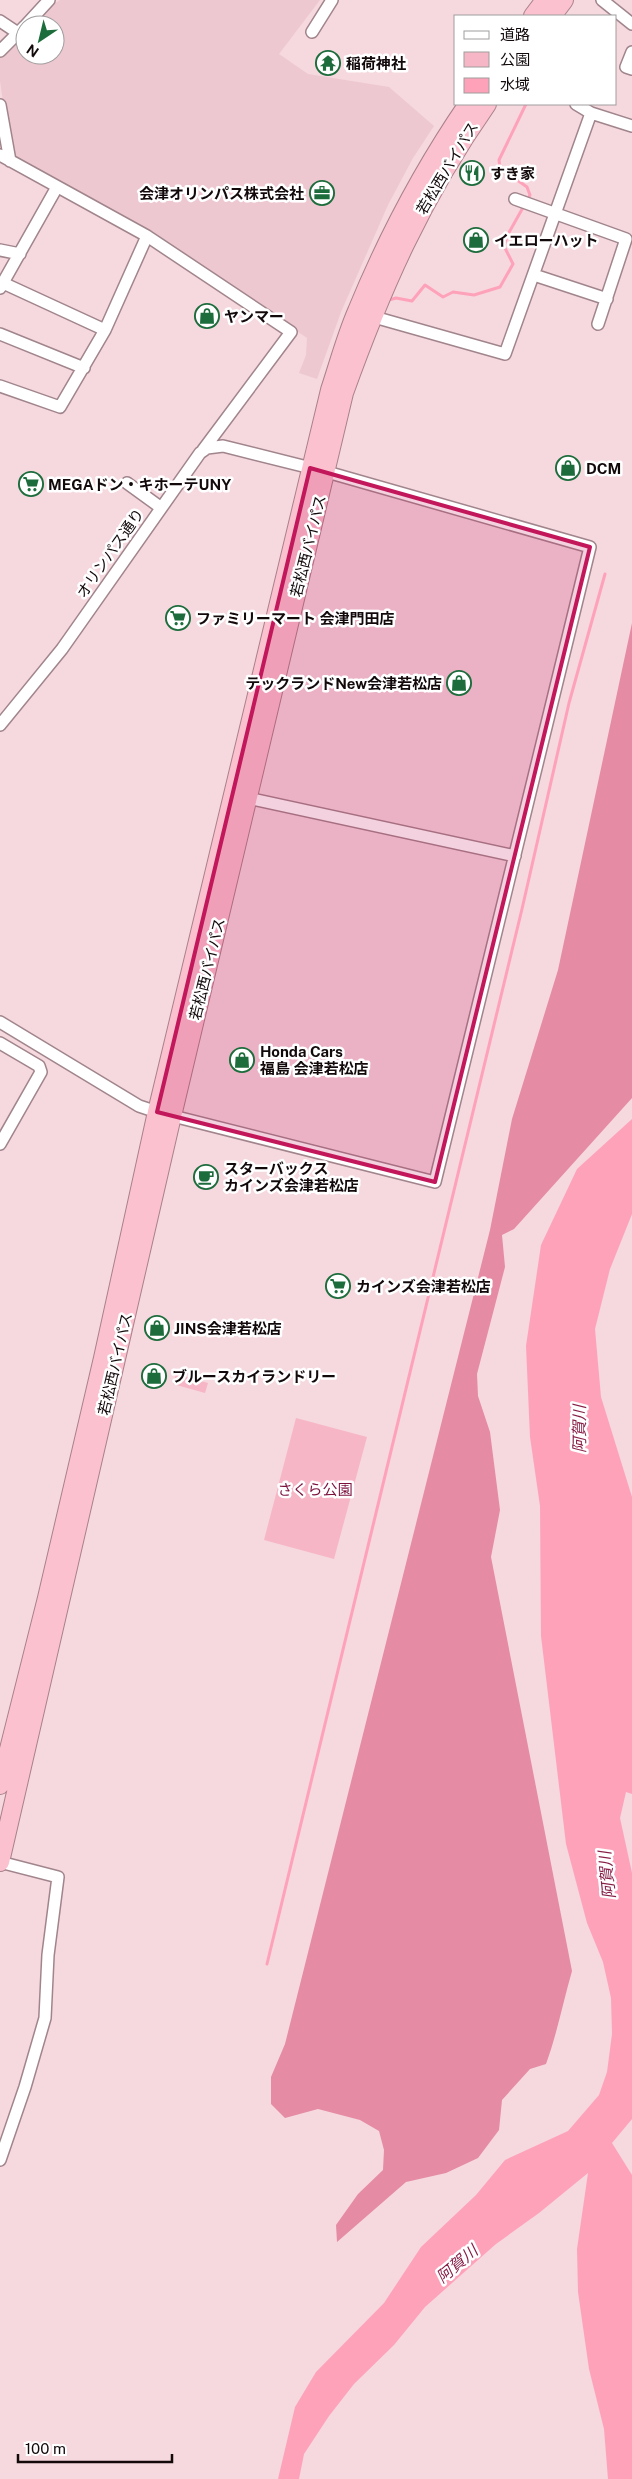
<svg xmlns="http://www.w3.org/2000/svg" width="632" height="2479" font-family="'Public Sans','Noto Sans JP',sans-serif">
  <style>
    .built { fill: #eec8d1 }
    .green { fill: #f7b6c6 }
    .forest { fill: #e58ba4 }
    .water { fill: #fea2ba }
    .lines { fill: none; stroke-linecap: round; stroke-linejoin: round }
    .stream { stroke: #fea2ba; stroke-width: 3 }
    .minor-casing { stroke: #a1858c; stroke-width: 14 }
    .highway-casing { stroke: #a9818a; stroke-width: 20 }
    .minor { stroke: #fff; stroke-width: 11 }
    .highway { stroke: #fbc1cf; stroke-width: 18 }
    .marked { fill: #c2185b; fill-opacity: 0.2; stroke: #c2185b; stroke-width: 4; stroke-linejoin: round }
    .labels { text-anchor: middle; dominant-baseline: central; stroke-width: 5; stroke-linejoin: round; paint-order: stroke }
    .poi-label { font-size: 15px; font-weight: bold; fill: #12090b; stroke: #fff; text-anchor: start }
    .street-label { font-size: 15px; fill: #12090b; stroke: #fff }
    .park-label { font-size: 15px; fill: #7b103d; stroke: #fff }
    .water-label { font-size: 16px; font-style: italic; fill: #871e47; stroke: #fff }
  </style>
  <rect width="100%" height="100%" fill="#f6d8df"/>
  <path class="built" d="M60 0H320L279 54 308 74 389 87 434 126 413 158 388 205 341 312 317 379 299 373 306 355 307 338 159 237 11 157 0 81V58L25 32V55H55V25H32L49 7Z"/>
  <path class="green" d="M176 1374 208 1383 205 1393 173 1384Z
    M296 1418 367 1437 334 1559 264 1540Z"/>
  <path class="forest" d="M632 623V1098L514 1229 502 1235 505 1267 477 1374 478 1396 490 1432 500 1510 491 1557 572 1971C563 2002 557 2034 546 2064L530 2069 502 2100 499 2130 478 2158 446 2173 406 2182 337 2242 336 2225 358 2194 383 2170 384 2150 379 2131 360 2120 318 2109 285 2118 271 2104V2077L285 2044 490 1230 512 1119 558 970Z"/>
  <path class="water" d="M632 1119V1214L610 1269 595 1329 601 1397 632 1497V1794L626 1792 620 1818 632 1873V2119L612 2143 632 2175V2479H608L604 2429 589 2369 578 2292 577 2249 588 2173 539 2213 496 2244 425 2307 394 2345 354 2384 329 2416 304 2454 299 2479H278L295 2407 316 2372 384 2303 421 2247 476 2195 505 2160 568 2131 599 2095 607 2072 612 2034 611 1998 603 1962 587 1923 566 1844 541 1636 540 1506 530 1437 526 1346 541 1245 577 1169Z"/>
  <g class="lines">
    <path class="stream" d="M389 300 396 298 412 301 425 285 443 297 453 292 474 295 500 287 513 264 504 246 507 236 530 195 527 187 500 168 499 160 526 104
      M267 1964 522 909 569 703 605 574"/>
    <defs>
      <path id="minor" d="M602 0 632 24
        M0 21 18 33
        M26 25 49 0
        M312 32 332 0
        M0 51 25 26
        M632 52 626 67 632 69
        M576 104 591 113 632 126
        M0 105 10 161
        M0 155 147 236 291 332 203 450
        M515 199 626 239 598 324
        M0 250 20 254
        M534 275 607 299
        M3 283 105 330
        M0 288 57 187
        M367 315 505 354 591 113
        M0 334 84 368
        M0 386 60 407 105 330 147 236
        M127 483 160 507
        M0 725 62 649 200 453 207 448 223 446 327 472 590 547 435 1182 157 1112 139 1106 0 1022
        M248 798 515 856
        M0 1043 39 1066 41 1072 0 1144
        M0 1862 58 1877 48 1955 45 2018 25 2087 0 2160"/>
      <path id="highway" d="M533 16 545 0
        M552 16 564 0
        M0 1785 47 1598 103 1358 157 1112 330 390C339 363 346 336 357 311 387 238 424 168 468 104
        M0 1862 172 1116 344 393C382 287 422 197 487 104"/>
    </defs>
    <use href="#minor" class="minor-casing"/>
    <use href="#highway" class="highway-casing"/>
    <use href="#minor" class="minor"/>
    <use href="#highway" class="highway"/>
  </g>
  <path class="marked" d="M310 468 590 547 435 1182 157 1112Z"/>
  <defs>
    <symbol id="temple-ring" viewBox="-11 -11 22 22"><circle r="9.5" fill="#fff" stroke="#1d6c3c" stroke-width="1.5"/><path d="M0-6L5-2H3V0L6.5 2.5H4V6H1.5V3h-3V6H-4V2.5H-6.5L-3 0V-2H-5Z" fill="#1d6c3c"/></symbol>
    <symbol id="restaurant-ring" viewBox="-11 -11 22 22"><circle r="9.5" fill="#fff" stroke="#1d6c3c" stroke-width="1.5"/><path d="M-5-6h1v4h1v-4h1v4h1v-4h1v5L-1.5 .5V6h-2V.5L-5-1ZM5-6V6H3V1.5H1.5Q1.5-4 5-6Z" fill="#1d6c3c"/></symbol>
    <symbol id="office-ring" viewBox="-11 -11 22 22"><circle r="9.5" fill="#fff" stroke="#1d6c3c" stroke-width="1.5"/><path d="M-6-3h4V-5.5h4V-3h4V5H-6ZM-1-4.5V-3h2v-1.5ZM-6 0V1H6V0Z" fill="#1d6c3c"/></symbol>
    <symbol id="shop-ring" viewBox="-11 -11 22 22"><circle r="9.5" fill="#fff" stroke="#1d6c3c" stroke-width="1.5"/><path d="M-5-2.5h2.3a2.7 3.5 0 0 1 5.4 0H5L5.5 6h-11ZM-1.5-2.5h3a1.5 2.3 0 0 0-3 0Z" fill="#1d6c3c"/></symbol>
    <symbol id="supermarket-ring" viewBox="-11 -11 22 22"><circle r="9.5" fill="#fff" stroke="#1d6c3c" stroke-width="1.5"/><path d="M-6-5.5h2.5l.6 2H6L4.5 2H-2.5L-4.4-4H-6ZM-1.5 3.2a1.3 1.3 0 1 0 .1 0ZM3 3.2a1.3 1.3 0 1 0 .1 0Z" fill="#1d6c3c"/></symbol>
    <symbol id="cafe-ring" viewBox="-11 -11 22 22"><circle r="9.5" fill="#fff" stroke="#1d6c3c" stroke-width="1.5"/><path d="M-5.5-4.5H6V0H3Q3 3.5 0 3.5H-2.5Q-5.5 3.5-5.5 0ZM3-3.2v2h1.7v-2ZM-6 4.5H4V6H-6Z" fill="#1d6c3c"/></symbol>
  </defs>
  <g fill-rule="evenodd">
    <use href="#temple-ring" x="314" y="49" width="28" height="28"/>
    <use href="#restaurant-ring" x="458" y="159" width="28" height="28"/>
    <use href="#office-ring" x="308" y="179" width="28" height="28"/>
    <use href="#shop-ring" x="462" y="226" width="28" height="28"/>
    <use href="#shop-ring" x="193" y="302" width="28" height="28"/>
    <use href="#shop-ring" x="554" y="454" width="28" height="28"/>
    <use href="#supermarket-ring" x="17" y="470" width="28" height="28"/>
    <use href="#supermarket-ring" x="164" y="604" width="28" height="28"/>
    <use href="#shop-ring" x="445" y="669" width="28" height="28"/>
    <use href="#shop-ring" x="228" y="1046" width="28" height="28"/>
    <use href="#cafe-ring" x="192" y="1163" width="28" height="28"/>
    <use href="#supermarket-ring" x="324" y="1272" width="28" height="28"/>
    <use href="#shop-ring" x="143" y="1314" width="28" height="28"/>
    <use href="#shop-ring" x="140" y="1362" width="28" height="28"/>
  </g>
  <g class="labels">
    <g class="poi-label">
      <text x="346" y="63">稲荷神社</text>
      <text x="490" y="173">すき家</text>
      <text x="304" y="193" text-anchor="end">会津オリンパス株式会社</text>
      <text x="494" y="240">イエローハット</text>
      <text x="224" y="316">ヤンマー</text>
      <text x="586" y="468">DCM</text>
      <text x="48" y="484">MEGAドン・キホーテUNY</text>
      <text x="196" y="618">ファミリーマート 会津門田店</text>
      <text x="442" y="683" text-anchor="end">テックランドNew会津若松店</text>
      <text x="260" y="1051">Honda Cars<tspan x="260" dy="17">福島 会津若松店</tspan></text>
      <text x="224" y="1168">スターバックス<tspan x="224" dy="17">カインズ会津若松店</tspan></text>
      <text x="356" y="1286">カインズ会津若松店</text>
      <text x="174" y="1328">JINS会津若松店</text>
      <text x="172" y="1376">ブルースカイランドリー</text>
    </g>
    <g class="street-label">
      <text transform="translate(447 168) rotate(-59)">若松西バイパス</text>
      <text transform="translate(308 546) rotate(-76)">若松西バイパス</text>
      <text transform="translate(110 553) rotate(-55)">オリンパス通り</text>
      <text transform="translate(207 969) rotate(-76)">若松西バイパス</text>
      <text transform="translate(115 1364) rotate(-77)">若松西バイパス</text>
    </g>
    <g class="park-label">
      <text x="315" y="1489">さくら公園</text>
    </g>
    <g class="water-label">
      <text transform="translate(579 1429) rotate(-90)">阿賀川</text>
      <text transform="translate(607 1875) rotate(-96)">阿賀川</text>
      <text transform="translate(457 2264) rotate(-40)">阿賀川</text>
    </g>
  </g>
  <rect x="454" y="15" width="162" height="90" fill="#ffffff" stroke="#a09d9d"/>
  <rect x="464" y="31" width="25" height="8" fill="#ffffff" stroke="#a09d9d"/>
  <text x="500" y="40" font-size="15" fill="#12090b">道路</text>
  <rect x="464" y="52" width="25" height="15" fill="#f7b6c6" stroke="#a09d9d"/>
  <text x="500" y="65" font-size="15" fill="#12090b">公園</text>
  <rect x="464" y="78" width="25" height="15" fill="#fea2ba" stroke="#a09d9d"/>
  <text x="500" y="90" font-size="15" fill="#12090b">水域</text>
  <g transform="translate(40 40) rotate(215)"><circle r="24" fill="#ffffff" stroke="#a09d9d"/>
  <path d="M0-4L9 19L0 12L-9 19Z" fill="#1d6c3c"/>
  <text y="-8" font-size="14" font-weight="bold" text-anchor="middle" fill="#12090b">N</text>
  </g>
  <path d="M18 2454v8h154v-8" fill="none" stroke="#12090b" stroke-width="2.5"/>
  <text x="25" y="2454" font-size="15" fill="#12090b" stroke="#ffffff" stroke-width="4" paint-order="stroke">100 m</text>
</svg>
